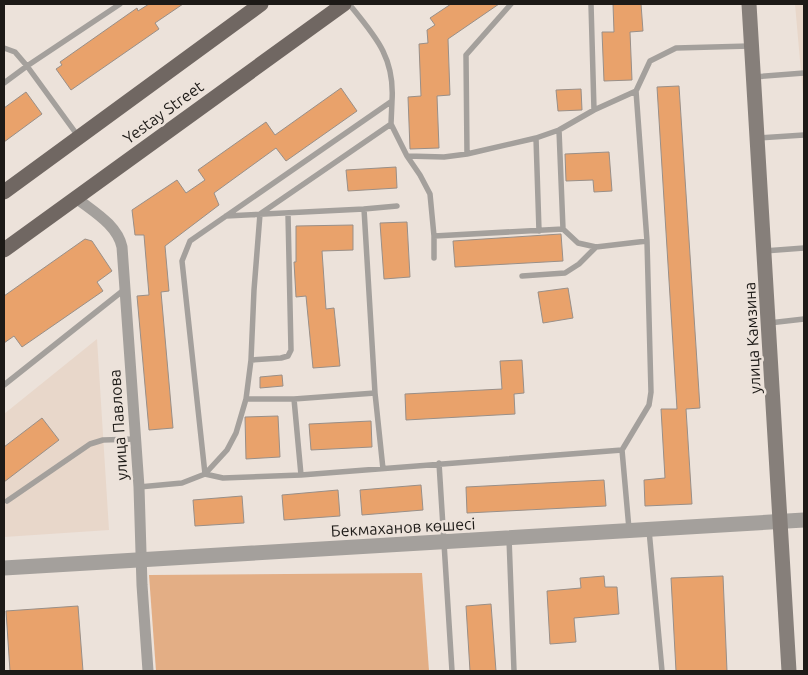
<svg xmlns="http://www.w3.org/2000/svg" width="808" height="675" font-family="Ubuntu,sans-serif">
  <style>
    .built { fill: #e8d7ca }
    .green { fill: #e3ae85 }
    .building { fill: #e9a26b; stroke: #998f88 }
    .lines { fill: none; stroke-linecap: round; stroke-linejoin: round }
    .service { stroke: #a4a09c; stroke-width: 5.5 }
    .minor { stroke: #a4a09c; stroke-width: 11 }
    .tertiary { stroke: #a4a09c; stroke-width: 15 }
    .secondary { stroke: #867f7a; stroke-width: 15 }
    .primary { stroke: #706762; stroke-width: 15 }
    .labels { text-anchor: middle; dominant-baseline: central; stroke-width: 5; stroke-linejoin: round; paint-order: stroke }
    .street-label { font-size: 16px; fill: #1d1a17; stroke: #ece2da }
  </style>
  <rect width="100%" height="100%" fill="#ece2da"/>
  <path class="built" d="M795 4H804V106Z
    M97 339 109 530 4 537V414Z"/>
  <path class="green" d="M422 573 429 671H156L149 575Z"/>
  <path class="building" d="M149 4H183L155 23 159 29 71 90 56 69 62 65 60 62 137 8 138 11Z
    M451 4H499L448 39 450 95 437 96 439 148 410 149 408 97 421 96 419 44 428 43 427 30 435 25 430 18Z
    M613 4H641L643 31 630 32 632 80 604 81 602 32H614Z
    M679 86 700 408 686 409 692 504 645 506 644 480 665 478 661 409H677L657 87Z
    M341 88 357 111 286 161 276 148 214 193 219 205 165 246 169 291 161 292 173 428 149 430 137 296 149 295 144 235H135L132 210 177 180 186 193 205 180 198 170 266 122 275 135Z
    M581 89 582 110 558 111 556 90Z
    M26 92 42 114 4 142V108Z
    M609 152 612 191 594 192 593 180 566 181 565 154Z
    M396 167 397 188 348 191 346 170Z
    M407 222 410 277 384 279 380 223Z
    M353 225V250L322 251 326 309 334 308 340 366 313 368 306 296 296 297 294 262H296V226Z
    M561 234 563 261 455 267 453 241Z
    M85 239 92 241 112 271 97 282 103 291 22 347 14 336 4 343V296Z
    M568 288 573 318 543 323 538 292Z
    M522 360 524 393 514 394 515 414 406 420 405 394 502 389 500 361Z
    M282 375 283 386 260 388V377Z
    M278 416 280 457 246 459 245 417Z
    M42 418 59 440 4 482V447Z
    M371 421 372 447 311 450 309 424Z
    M604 480 606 506 467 513 466 487Z
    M421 485 423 510 362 515 360 490Z
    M338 490 340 516 284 520 282 495Z
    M242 496 244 523 195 526 193 500Z
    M604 576 605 587H617L619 614 574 618 576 642 550 644 547 591 581 588 580 578Z
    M723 576 727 671H676L671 578Z
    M491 604 496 671H470L466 606Z
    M78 606 83 671H10L6 611Z"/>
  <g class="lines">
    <path class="service" d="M591 4 594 110
      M4 48 15 52 27 66 120 4
      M753 77 804 73
      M4 83 27 66 78 136
      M392 101 391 124 407 156 444 157 467 154 536 138 559 130 594 110 636 91 650 61 676 48 750 46
      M536 138 539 231
      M757 138 804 135
      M467 154 466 55 511 4
      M407 156 420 175 430 194 434 236 563 229 559 130
      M364 209 397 206
      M226 216 364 209 375 393 294 399H246L236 433 227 450 205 474 223 478 301 475 622 450
      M563 229 578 243 596 247 647 241 636 91
      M434 236V258
      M764 251 804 248
      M522 276 565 273 579 264 596 247
      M769 323 804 319
      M251 360 281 358 288 356 291 350 288 214
      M4 385 125 289
      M375 393 383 469
      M246 399 251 360 254 290 260 214 391 124
      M294 399 301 475
      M439 463 452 671
      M139 487 182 483 205 474 182 261 190 241 392 101C395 57 375 36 349 4
      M7 501 90 444 103 440 135 439
      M629 529 622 450 649 405 651 392 647 241
      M649 530 662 671
      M509 538 514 671"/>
    <path class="minor" d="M75 197C92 211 117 224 122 247L139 487 142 585 148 671"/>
    <path class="tertiary" d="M4 568 804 520"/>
    <path class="secondary" d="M749 4 789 671"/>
    <path class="primary" d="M4 192 261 4
      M4 250 344 4"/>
  </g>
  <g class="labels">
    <g class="street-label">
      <text transform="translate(163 112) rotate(-36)">Yestay Street</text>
      <text transform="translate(752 338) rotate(-93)">улица Камзина</text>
      <text transform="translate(118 425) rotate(-94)">улица Павлова</text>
      <text transform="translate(403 527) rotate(-3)">Бекмаханов көшесі</text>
    </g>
  </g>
  <rect width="808" height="675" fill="none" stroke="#1d1a17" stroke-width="10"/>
</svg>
